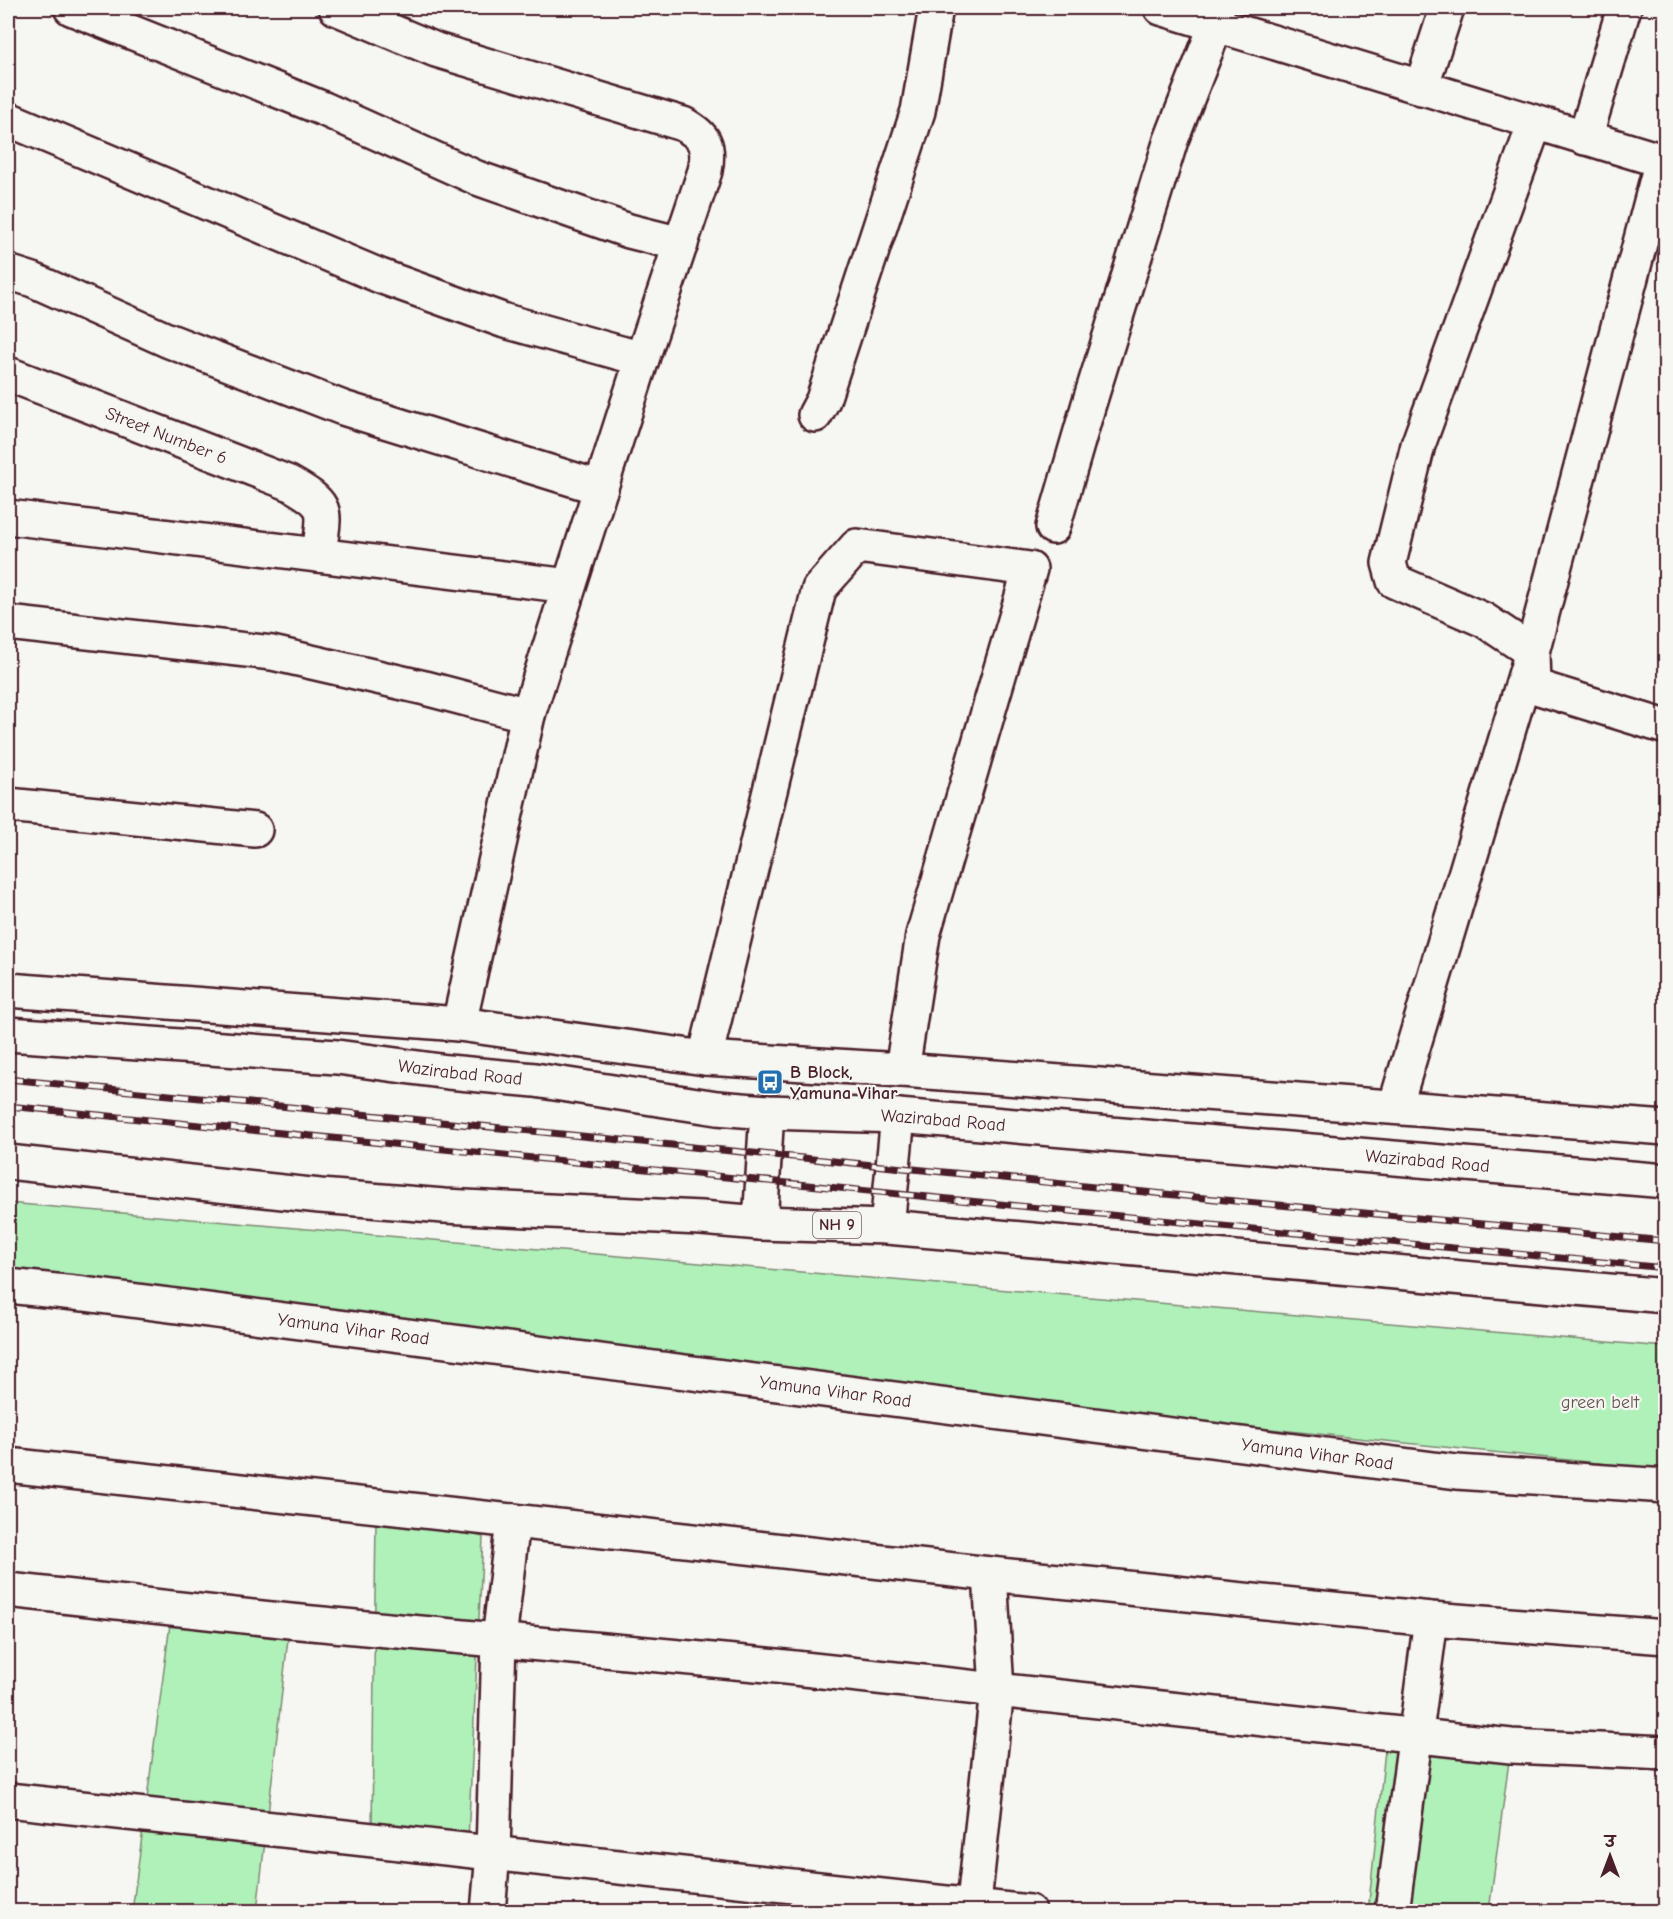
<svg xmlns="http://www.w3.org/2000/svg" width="1673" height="1919" font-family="'Comic Neue','Playpen Sans Deva',sans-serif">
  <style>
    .green { fill: #b0f1b9; stroke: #7d8872; stroke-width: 1.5 }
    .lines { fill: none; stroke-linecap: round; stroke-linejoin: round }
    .minor-casing { stroke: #4a1f2b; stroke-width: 38 }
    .tertiary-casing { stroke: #4a1f2b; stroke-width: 38 }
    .trunk-casing { stroke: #4a1f2b; stroke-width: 38 }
    .minor { stroke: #f6f6f2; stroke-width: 33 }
    .tertiary { stroke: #f6f6f2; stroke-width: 33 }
    .trunk { stroke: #f6f6f2; stroke-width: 33 }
    .rail-casing { stroke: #4a1f2b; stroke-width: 7 }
    .rail { stroke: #f6f6f2; stroke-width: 4.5; stroke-dasharray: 14; stroke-linecap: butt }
    .labels { text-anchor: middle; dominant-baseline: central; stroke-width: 4.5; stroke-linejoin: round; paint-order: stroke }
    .shield { fill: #f6f6f2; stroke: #7e6067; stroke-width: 1.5 }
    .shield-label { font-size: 16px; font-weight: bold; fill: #4a1f2b }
    .street-label { font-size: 18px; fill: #4a1f2b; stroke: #f6f6f2 }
    .poi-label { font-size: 18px; font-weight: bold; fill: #4a1f2b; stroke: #f6f6f2; text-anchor: start }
    .park-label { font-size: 18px; fill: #64544e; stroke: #f6f6f2 }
  </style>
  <rect width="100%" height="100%" fill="#f6f6f2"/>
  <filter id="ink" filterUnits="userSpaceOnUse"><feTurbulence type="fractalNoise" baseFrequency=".0167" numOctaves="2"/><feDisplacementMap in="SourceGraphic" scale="12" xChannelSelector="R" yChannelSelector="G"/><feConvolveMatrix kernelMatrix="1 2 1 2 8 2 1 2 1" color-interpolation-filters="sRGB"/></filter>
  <g filter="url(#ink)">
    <path class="green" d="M8 1203 1665 1347V1470L8 1298Z
      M376 1519 427 1523 483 1537 468 1840 372 1830Z
      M172 1609 290 1621 257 1911 132 1912Z
      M1387 1731 1511 1746 1489 1911 1368 1912Z"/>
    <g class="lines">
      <defs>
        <g id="minor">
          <path d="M71 8 324 109 477 178 629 231 681 244"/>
          <path d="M336 8 436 50 683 124C705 136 710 145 705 171L642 359 528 715 459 1024"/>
          <path d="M1161 8 1666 162"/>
          <path d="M1421 88 1447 8"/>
          <path d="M8 119 380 276 505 321 642 359"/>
          <path d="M1535 123 1418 445 1389 563 1394 581 1484 620 1532 652 1533 686 1666 727"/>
          <path d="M1585 138 1624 8"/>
          <path d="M8 272 33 280 167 340 343 408 601 488"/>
          <path id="s1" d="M8 374 289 483C332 507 324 510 319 555"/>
          <path d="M815 415 823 400 918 111 936 8"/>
          <path d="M8 517 569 586"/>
          <path d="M1053 527 1088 407 1171 140 1216 25 1217 8"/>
          <path d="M8 623 272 653 425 688 528 715"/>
          <path d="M8 805 255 830"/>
          <path d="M705 1058 819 589 857 546 1030 569 923 935 902 1070"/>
          <path d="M1395 1107 1532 652 1662 160"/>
          <path id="s2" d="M8 1286 84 1294 1457 1472 1666 1486"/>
          <path d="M8 1465 990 1574 1431 1619 1666 1637"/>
          <path d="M8 1590 290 1621 767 1665 1511 1746 1666 1753"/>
          <path d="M8 1800 1029 1912"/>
          <path d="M488 1912 493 1853 499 1640 513 1521"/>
          <path d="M973 1912 997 1690 990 1574"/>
          <path d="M1392 1912 1431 1619"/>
        </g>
        <path id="tertiary" d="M8 990 459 1024 705 1058 902 1070 1666 1128"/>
        <g id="trunk">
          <path id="s3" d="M8 1034 337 1057 448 1072 535 1080 717 1108 767 1112 898 1116 1666 1181"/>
          <path d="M8 1162 320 1196 444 1206 701 1218 760 1223 887 1227 1666 1296"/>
          <path d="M760 1223 767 1112"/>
          <path d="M887 1227 898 1116"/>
        </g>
      </defs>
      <use href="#minor" class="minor-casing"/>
      <use href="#tertiary" class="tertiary-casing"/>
      <use href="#trunk" class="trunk-casing"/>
      <use href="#minor" class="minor"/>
      <use href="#tertiary" class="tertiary"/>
      <use href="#trunk" class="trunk"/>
      <defs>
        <path id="rail" d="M8 1079 1235 1201 1666 1241
          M8 1106 1232 1227 1666 1268"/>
      </defs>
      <use href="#rail" class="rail-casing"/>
      <use href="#rail" class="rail"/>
    </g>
  </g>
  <defs>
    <symbol id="bus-square" viewBox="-11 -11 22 22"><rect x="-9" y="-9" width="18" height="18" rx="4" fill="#1f6fb2" stroke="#f6f6f2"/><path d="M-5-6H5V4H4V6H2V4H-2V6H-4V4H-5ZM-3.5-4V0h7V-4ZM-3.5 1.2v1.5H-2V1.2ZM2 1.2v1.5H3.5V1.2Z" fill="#fff"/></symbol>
  </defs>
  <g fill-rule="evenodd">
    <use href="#bus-square" x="755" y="1067" width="30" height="30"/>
  </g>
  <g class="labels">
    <rect class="shield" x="813" y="1212" width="48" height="26" rx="4.5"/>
    <g class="shield-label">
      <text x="837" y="1225">NH 9</text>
    </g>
    <g class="street-label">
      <text stroke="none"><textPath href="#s1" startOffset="170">Street Number 6</textPath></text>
      <text stroke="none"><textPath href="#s3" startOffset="454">Wazirabad Road</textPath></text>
      <text stroke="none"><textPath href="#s3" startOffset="940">Wazirabad Road</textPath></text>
      <text stroke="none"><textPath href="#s3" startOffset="1426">Wazirabad Road</textPath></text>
      <text stroke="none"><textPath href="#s2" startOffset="348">Yamuna Vihar Road</textPath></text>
      <text stroke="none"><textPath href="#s2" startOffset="834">Yamuna Vihar Road</textPath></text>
      <text stroke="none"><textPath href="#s2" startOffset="1320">Yamuna Vihar Road</textPath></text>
    </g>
    <g class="poi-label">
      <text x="790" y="1072">B Block,<tspan x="790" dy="21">Yamuna Vihar</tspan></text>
    </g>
    <g class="park-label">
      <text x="1600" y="1402">green belt</text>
    </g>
  </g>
  <rect width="1673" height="1919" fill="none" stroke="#f6f6f2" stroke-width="30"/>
  <rect x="15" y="15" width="1643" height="1889" fill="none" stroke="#4a1f2b" stroke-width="2" filter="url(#ink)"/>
  <g transform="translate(1610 1856)" stroke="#f6f6f2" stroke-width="4.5" paint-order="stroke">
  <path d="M0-4.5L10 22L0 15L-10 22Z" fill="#4a1f2b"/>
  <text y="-9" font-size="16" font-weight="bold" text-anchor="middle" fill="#4a1f2b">उ</text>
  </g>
</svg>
